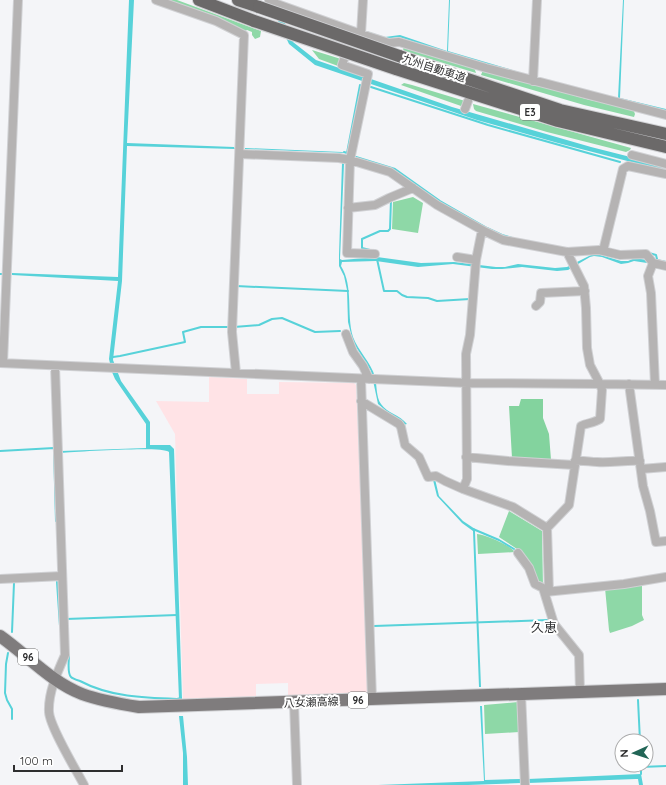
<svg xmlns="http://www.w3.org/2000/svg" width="666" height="785" font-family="Quicksand,'Noto Sans JP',sans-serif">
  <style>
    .industrial { fill: #ffe3e6 }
    .green { fill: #8ed8a7 }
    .forest { fill: #83d39e }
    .water { fill: #57d2d9 }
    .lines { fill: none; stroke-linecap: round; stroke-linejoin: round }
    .stream { stroke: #57d2d9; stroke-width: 2 }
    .minor-casing { stroke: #d0d1d4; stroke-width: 10 }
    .primary-casing { stroke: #d0d1d4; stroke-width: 14 }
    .motorway-casing { stroke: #d0d1d4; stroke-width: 14 }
    .minor { stroke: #b5b3b3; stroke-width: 8 }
    .primary { stroke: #7f7c7d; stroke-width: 12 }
    .motorway { stroke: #6b6969; stroke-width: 12 }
    .motorway-bridge-casing { stroke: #d0d1d4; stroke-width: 14; stroke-linecap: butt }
    .motorway-bridge { stroke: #6b6969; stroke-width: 12 }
    .labels { text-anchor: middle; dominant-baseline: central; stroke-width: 4; stroke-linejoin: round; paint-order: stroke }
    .shield { fill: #fff; stroke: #6d6d6d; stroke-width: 1 }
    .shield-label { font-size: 10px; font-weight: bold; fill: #2e2e2f }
    .street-label { font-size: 11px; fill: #2e2e2f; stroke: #fff }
    .quarter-label { font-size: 13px; fill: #333436; stroke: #fff }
  </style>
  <rect width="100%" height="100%" fill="#f4f5f8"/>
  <path class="industrial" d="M209 377 247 379V394H279V382L354 383 356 385 369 691 367 693 288 696V683L256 684V698L183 700 175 434 156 401 209 402Z"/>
  <path class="green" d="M165 0H177L261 31 260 37 255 39 252 35V32L247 30 243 32Z
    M405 46 474 67 476 73 404 51 403 49Z
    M312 50 341 59 338 66 319 59Z
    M483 70 590 100 633 109 635 114 634 117 584 105 481 75Z
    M404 83 412 85 465 101 461 106 401 85Z
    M473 104 631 148 630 150 626 152 547 132 476 111 474 109Z
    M413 197 423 203 418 233 392 229 393 202Z
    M509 511 542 531 543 586 536 583 532 567 517 549 499 537Z
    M477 534C486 535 510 545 515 552L478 554Z
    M642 583V615L644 620 632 626 610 633 609 630 605 588Z
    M518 702 519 732 485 734 484 705Z"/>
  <path class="forest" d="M521 399H543V418L549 434 551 460 512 458 509 406H519Z"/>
  <path class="water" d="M129 0H134L127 143 234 147 235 149 127 146 122 281 113 360 121 381 150 422V445H170L174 449 182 699H179L169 452C162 446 77 452 61 453V451L146 448V424L115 379 112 372 109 359 118 281 12 275V273L118 277Z
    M449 0H450L448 51 529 75 481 64 399 37 385 39 365 32 366 31 385 37 400 35 447 51Z
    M623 0H624L620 98 666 109V111L584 92 563 85 618 98Z
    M271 6 285 23 293 42 316 60 452 107 591 147 666 166V171L558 143 477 120 315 65 289 44Z
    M245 148 342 152 347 153 245 149Z
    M342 163 344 164 340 259 342 260 377 257 421 263 454 262 496 267H505L518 264 555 268 567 267 591 255 597 254 621 261H628L635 258 647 260 657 259 666 261V264L655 261 647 263 634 261 628 263 621 264 602 257 594 256 590 257 568 270 557 271 522 267 502 269H492L453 264 418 267 376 261 342 262 341 266C354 287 346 313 353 337 358 351 371 362 375 377 377 385 376 397 381 404 387 413 400 415 407 424L403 425 378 404 371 371 353 342 348 322 347 290 344 276 339 266V255Z
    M435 479 439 496 463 521 475 529V532L481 687H479L473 531 462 523 437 496 433 480Z
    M480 706H482L485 780 521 779V783L468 785H378L484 781Z
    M179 716H183L187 757 188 785H183V753Z
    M641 774 643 785H639L638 779H636L528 783V779Z"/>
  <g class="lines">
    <path class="stream" d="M371 87 488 125 620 162
      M344 152 347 153 360 85
      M356 157 395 169 440 201 487 228 502 235 512 238
      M370 250 362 248V239L380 231H388L390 229 391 200
      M649 253 656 255 657 259
      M377 259 384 291H397L402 295 407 297 428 298 437 301 470 299
      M0 274H2
      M236 286 348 291
      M234 327 259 325 272 319 282 318 315 332 340 331
      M113 357 120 356 185 342 183 332 201 327H230
      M0 451 54 448 56 521
      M473 529 499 540 514 549
      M57 582 60 626H62
      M66 619 177 615
      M374 626 548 620
      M12 632 14 583
      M8 653 6 664 5 693 7 700 12 709V719
      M69 655C69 661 67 673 71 677 73 679 77 680 80 681 110 697 144 698 177 699L181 698
      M638 700 640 741
      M641 774V767L666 766"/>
    <defs>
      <path id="minor" d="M156 0 216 21 244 35 232 332 236 373
        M269 0 277 4 361 34 389 43 399 42 486 68 666 115
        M361 34 363 0
        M352 36 342 65 368 74 350 160 347 253 375 254
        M533 81 537 0
        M465 109 468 101
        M240 154 339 158 350 160 390 172 437 205 482 230 503 240 567 252 599 250 620 255 646 254 653 263 666 266
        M632 155 666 164
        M348 208 375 205 389 198 413 188
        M603 251 623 169 628 166 666 174
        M457 257 476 260
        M653 263 648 276 651 293 655 385
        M536 306 540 302 541 293 585 291
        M346 334 353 352 363 366 369 379
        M0 363 467 383 600 384 666 385
        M3 363 18 0
        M55 366 65 655C57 673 48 693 49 712 50 727 76 770 84 785
        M361 379 372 699
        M629 384 643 486 650 511 656 542 666 541
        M361 401 399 424 401 427 405 445 419 457 428 477 436 476 445 481 463 489 513 507 547 528
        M466 457 508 461 574 465
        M575 461C583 460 590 462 597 462 612 463 626 460 640 461
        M641 469 666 467
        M463 489 467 479 466 354 470 335 476 260 482 230
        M518 553 529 568 535 584 543 588 554 624 579 655 580 692
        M0 579 62 576
        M545 592 624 584 666 577
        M549 592 547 528 569 505 581 426C587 423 594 423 600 419L602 390 600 384 590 365 587 348 586 308 584 286 567 252
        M521 693 525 785
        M294 703 297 785"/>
      <path id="primary" d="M0 636C27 655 51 682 82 694 101 701 120 704 139 707L666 689"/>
      <path id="motorway" d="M199 0 254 21
        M238 0 259 7
        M399 56 560 110 666 134
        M396 69 558 121 666 147"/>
    </defs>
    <use href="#minor" class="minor-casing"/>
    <use href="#primary" class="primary-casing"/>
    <use href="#motorway" class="motorway-casing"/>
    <use href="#minor" class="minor"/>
    <use href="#primary" class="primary"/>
    <use href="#motorway" class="motorway"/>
    <defs>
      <path id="motorway-bridge" d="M259 7 399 56
        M254 21 396 69"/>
    </defs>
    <use href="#motorway-bridge" class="motorway-bridge-casing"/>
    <use href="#motorway-bridge" class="motorway-bridge"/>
  </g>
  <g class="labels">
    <g class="shield">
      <rect x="520" y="104" width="20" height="16" rx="3"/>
      <rect x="18" y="649" width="20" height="16" rx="3"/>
      <rect x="348" y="692" width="20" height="16" rx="3"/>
    </g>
    <g class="shield-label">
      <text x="530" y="112">E3</text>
      <text x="28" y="657">96</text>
      <text x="358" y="700">96</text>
    </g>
    <g class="street-label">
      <text transform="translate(434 68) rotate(18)">九州自動車道</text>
      <text transform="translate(311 702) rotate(-2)">八女瀬高線</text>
    </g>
    <g class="quarter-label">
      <text x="544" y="627">久恵</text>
    </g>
  </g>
  <g transform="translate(634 753) rotate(267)"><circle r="19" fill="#ffffff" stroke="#ababac"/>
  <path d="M0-3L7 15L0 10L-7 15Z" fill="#226556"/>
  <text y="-6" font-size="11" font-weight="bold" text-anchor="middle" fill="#2e2e2f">N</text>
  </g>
  <path d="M14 765v6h108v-6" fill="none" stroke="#2e2e2f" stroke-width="2"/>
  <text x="20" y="765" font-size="12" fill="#2e2e2f" stroke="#ffffff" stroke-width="3" paint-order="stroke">100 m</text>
</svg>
